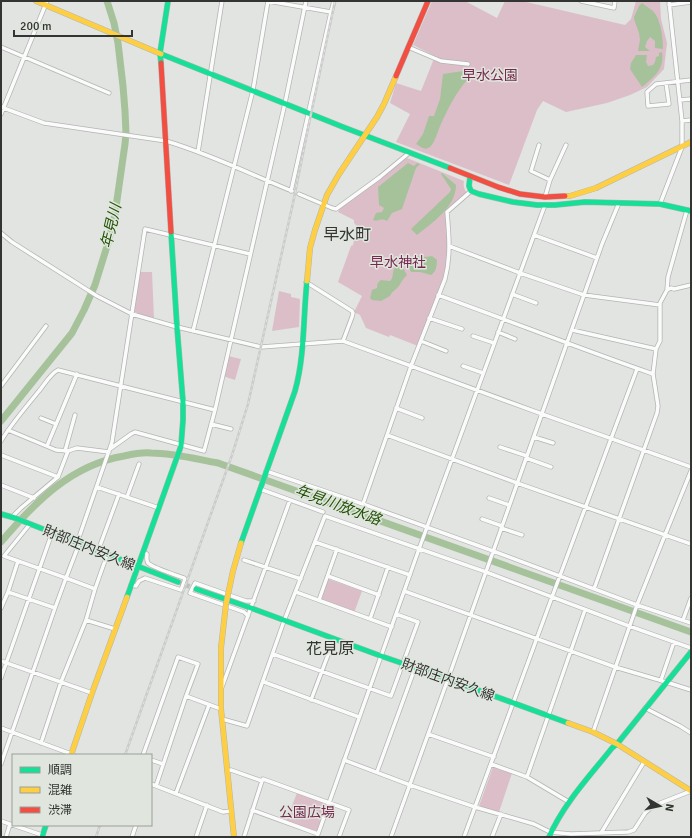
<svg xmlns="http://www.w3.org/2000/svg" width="692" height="838" font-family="Signika,'Noto Sans JP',sans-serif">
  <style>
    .green { fill: #dcbec9 }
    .water { fill: #a6c29b }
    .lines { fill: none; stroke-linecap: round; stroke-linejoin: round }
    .river { stroke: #a6c29b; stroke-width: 7 }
    .secondary-tunnel { stroke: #bec1bd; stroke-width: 5; stroke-dasharray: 5 2.5; stroke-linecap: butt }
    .street-casing { stroke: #b2b5b2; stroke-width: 5 }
    .fast-casing { stroke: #b2b5b2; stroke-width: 6 }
    .slow-casing { stroke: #b2b5b2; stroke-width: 6 }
    .jam-casing { stroke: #b2b5b2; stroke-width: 6 }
    .street { stroke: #fafbfa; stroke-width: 3.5 }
    .fast { stroke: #16e098; stroke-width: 5 }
    .slow { stroke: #ffcf43; stroke-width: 5 }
    .jam { stroke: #f24e42; stroke-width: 5 }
    .rail-casing { stroke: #cbcbcb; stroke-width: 2.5 }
    .rail { stroke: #e0e6de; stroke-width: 1; stroke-dasharray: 3; stroke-linecap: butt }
    .slow-bridge-casing { stroke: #b2b5b2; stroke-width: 6; stroke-linecap: butt }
    .slow-bridge { stroke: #ffcf43; stroke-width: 5 }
    .labels { text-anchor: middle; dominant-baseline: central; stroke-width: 3; stroke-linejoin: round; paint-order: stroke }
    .park-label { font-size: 14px; fill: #76294f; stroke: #e0e6de }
    .street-label { font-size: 14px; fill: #323532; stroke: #e0e6de }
    .water-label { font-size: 15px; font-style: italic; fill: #235306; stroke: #e0e6de }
    .quarter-label { font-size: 16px; fill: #323532; stroke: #e0e6de }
  </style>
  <rect width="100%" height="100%" fill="#e1e4e0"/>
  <path class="green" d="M432 1H465L497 18 505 1H522L625 25 631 19 636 1H660L661 19 667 43 664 69 647 87 630 95 607 103 566 112 543 101 537 110 509 185 396 142 410 114 390 103 396 83 421 91 435 56 413 45Z
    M407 158 464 181C463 186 464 189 467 193L448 210V237L447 270 418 346 390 335 389 337 366 328 360 315 354 312 362 296 338 282 351 246 353 245 357 226 354 223V220L338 212 341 207Z
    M140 272H152L154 319 134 312Z
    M279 291 291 294V297L300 299 299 327 272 331Z
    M228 356 241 359 235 380 223 376Z
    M328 579 362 591 354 613 321 601Z
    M493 767 512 773 499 812 479 806Z
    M297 793 327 803 317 831 286 821Z"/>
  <path class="water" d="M642 3C645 6 650 8 653 11 661 19 663 38 663 49L655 48V41L650 37 647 41 645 47 650 51H638L640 40 639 33 634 19V17L639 6Z
    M662 52C665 69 654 77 642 87L630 69 631 63 636 55H647L646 62 648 66 653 65 655 62 656 57 659 56V53Z
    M463 71 468 79C456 92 448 109 441 124 438 130 435 143 430 147 425 151 421 147 416 144L423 134 429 116H434L440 99 443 74Z
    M408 163 414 166 417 163 420 164 416 168 402 209 392 213 387 221C380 217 379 222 373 220L376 213 382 212 384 208 379 205 378 187Z
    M442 173 456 185C456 207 432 223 417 235L411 229 450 192 451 189 441 174Z
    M418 256 426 257 432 256 437 260C437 266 436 272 431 275L420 272H411L405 260 412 257Z
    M400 263 407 275C403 279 401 282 399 286 395 291 393 290 390 296L381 301 372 300 370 298 372 290 377 288C377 284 378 282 381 280L390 281C393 278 392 277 393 273 393 269 397 266 400 263Z"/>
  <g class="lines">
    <path class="river" d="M1 421 72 333 84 310 95 285 108 243 115 214 125 144 126 133 125 111 123 86 118 43 114 23 107 1
      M1 542C35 502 71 465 124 456 133 454 142 452 151 453 174 453 196 459 218 463L691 632"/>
    <path class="secondary-tunnel" d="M178 582 196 589"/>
    <defs>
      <path id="street" d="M581 1 614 8 615 1
        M669 5 691 2
        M331 12 334 1
        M1 47 109 93
        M408 47 441 61 468 64
        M666 83 669 104 648 106 647 92 656 84 691 80
        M680 100 691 99
        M1 107 44 123 166 141C210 154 250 174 292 191
        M1 114 47 1
        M682 121 691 120
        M539 145 531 171 550 180
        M198 152 222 1
        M299 194 332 208 336 209 380 177 409 153
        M545 197 550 180 566 145
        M660 204 682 147V121L669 1
        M1 233 12 242 97 296 132 314 177 327 261 347 343 341 542 414 691 467
        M534 235 597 258
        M449 246 520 273 584 295 660 305
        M306 282 352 311 353 313 352 317 343 341
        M667 290 668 277 687 210
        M512 294 536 303
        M438 295C510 321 581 349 653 374
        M429 318 462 329
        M572 330 656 349
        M193 331 253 90 268 1 331 12 291 191
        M498 332 515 339
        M473 336 494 343
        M421 341 446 351
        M463 366 483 373
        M1 386 46 326
        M396 408 422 418
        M41 418 56 424
        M211 424 231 429
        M8 430 56 450 68 451 77 448 109 452
        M387 435 517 483 691 544
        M534 437 553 443
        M1 441C12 423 26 407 39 391 45 384 50 374 58 370L215 410
        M47 446 77 374
        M500 447 527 456
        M110 449 131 434 135 432 204 451 215 410 285 103 306 1
        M65 451 75 415
        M1 455 58 477
        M526 458 551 467
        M266 471 363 504 493 551 637 605 691 623
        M1 485 34 498
        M97 487 159 508
        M260 489 323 512
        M127 497 139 464
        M489 498 509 505
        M363 504 411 366 445 279C451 257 449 234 447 212L471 191
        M12 517 21 508 58 477 68 451
        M482 519 502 526
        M30 524 4 556 66 578 79 544
        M501 528 522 535
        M315 542 410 575
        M77 543 112 442 145 229 250 254
        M98 551 119 494
        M244 560 301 579
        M328 576 379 595
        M131 585 136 586 139 581 145 578 181 590 185 579 184 578C176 575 153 568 148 563 146 560 147 557 147 554L143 552
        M95 589 107 555
        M594 589 657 413 658 406 653 374 656 349 660 341V303L667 290 671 288 674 289 691 285
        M404 591 615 667 666 682 691 690
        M8 592 18 561
        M296 592 392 627
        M319 600 337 549
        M1 608 8 592 55 608 66 578 95 589 86 620 115 629
        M248 616 244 612 190 593 195 583 246 601H254
        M370 619 388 567
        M683 620 691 598
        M273 654 391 696 418 622 396 614
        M1 661 92 693
        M1 678 52 533
        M661 680 674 642
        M264 682 359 717
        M222 687 290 500
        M186 696 221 709
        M311 700 334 639
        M645 708 680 726 691 733
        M222 719 247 726 284 621 325 516 486 572 629 626 691 648
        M1 728 74 755
        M593 732 637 605 665 535 691 471
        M428 734 494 757
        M41 743 61 682 86 620
        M143 755 178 657 198 664 186 696 156 786
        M151 760 163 764
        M344 760 410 785 475 807 534 824 550 832 571 834 628 832 634 830 645 813 653 806 691 791
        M1 764 55 608
        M491 764 527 777
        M227 771 231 770 262 781 263 779 349 810 339 837
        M377 772 415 668
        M151 784 223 812 231 811
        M176 793 209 705
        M569 802 527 777 585 610
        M252 810 318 834
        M1 821 42 835
        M601 833 644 762
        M6 837 10 824
        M132 837 136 825
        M196 837 207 805
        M244 837 262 781
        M317 837 419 549 545 205
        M391 837 448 679 602 244 619 203
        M464 837 552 597 637 369
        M492 837 501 814"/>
      <path id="fast" d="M161 54 343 127 450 168
        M161 63 160 53 168 1
        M470 177 469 186 471 191 479 194 513 202 537 205H555L585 202 660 204 691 211
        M1 514 15 518 178 582
        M241 543 295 391C305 355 303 318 307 281
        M196 589 251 608 381 656 448 679 568 723
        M127 597 181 446 183 420V402L177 327 171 232
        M42 837 46 825
        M549 837C564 803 589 777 612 748L617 744 691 652"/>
      <path id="slow" d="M36 1 161 54
        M565 196H570L596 188 691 142
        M307 281 310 248 315 230 327 195 339 174 377 117 384 104 396 76
        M221 648V709L234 837
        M568 723 593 732 617 744 691 791
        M71 755 92 693 127 597"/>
      <path id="jam" d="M161 63 171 232
        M396 76 428 1
        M450 168 498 187 520 194 545 197 565 196"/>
    </defs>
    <use href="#street" class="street-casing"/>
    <use href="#fast" class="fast-casing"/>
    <use href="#slow" class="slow-casing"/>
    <use href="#jam" class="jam-casing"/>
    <use href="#street" class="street"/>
    <use href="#fast" class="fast"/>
    <use href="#slow" class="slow"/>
    <use href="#jam" class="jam"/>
    <defs>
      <path id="rail" d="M125 755 232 455 248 404 293 203 311 114 335 1
        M96 837 100 825"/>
    </defs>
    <use href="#rail" class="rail-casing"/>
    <use href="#rail" class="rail"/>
    <defs>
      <path id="slow-bridge" d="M221 648 226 604 233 571 241 543"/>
    </defs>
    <use href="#slow-bridge" class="slow-bridge-casing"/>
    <use href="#slow-bridge" class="slow-bridge"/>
  </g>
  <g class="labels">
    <g class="park-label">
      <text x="490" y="75">早水公園</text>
      <text x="398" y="262">早水神社</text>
      <text x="307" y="812">公園広場</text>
    </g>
    <g class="street-label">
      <text transform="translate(89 548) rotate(22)">財部庄内安久線</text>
      <text transform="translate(448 680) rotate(20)">財部庄内安久線</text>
    </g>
    <g class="water-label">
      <text transform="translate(111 226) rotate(-77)">年見川</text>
      <text transform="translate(338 505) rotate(20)">年見川放水路</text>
    </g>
    <g class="quarter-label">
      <text x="347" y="235">早水町</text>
      <text x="330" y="649">花見原</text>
    </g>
  </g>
  <rect width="692" height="838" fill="none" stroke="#323532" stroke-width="4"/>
  <rect x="12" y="754" width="140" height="72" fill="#e0e6de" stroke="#9a9f99"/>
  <rect x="20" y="767" width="20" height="6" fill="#16e098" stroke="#9a9f99"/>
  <text x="48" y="774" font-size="12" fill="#323532">順調</text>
  <rect x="20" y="787" width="20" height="6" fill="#ffcf43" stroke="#9a9f99"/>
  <text x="48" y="794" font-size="12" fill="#323532">混雑</text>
  <rect x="20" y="807" width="20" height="6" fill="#f24e42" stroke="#9a9f99"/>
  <text x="48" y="814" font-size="12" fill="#323532">渋滞</text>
  <g transform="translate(660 806) rotate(99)" stroke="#e0e6de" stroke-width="3" paint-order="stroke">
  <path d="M0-3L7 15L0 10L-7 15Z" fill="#323532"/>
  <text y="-6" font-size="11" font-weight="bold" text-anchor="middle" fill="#323532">N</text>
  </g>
  <path d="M14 30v6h118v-6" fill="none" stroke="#323532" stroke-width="2"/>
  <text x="20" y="30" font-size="12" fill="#323532" stroke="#e0e6de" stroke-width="3" paint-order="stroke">200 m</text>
</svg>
